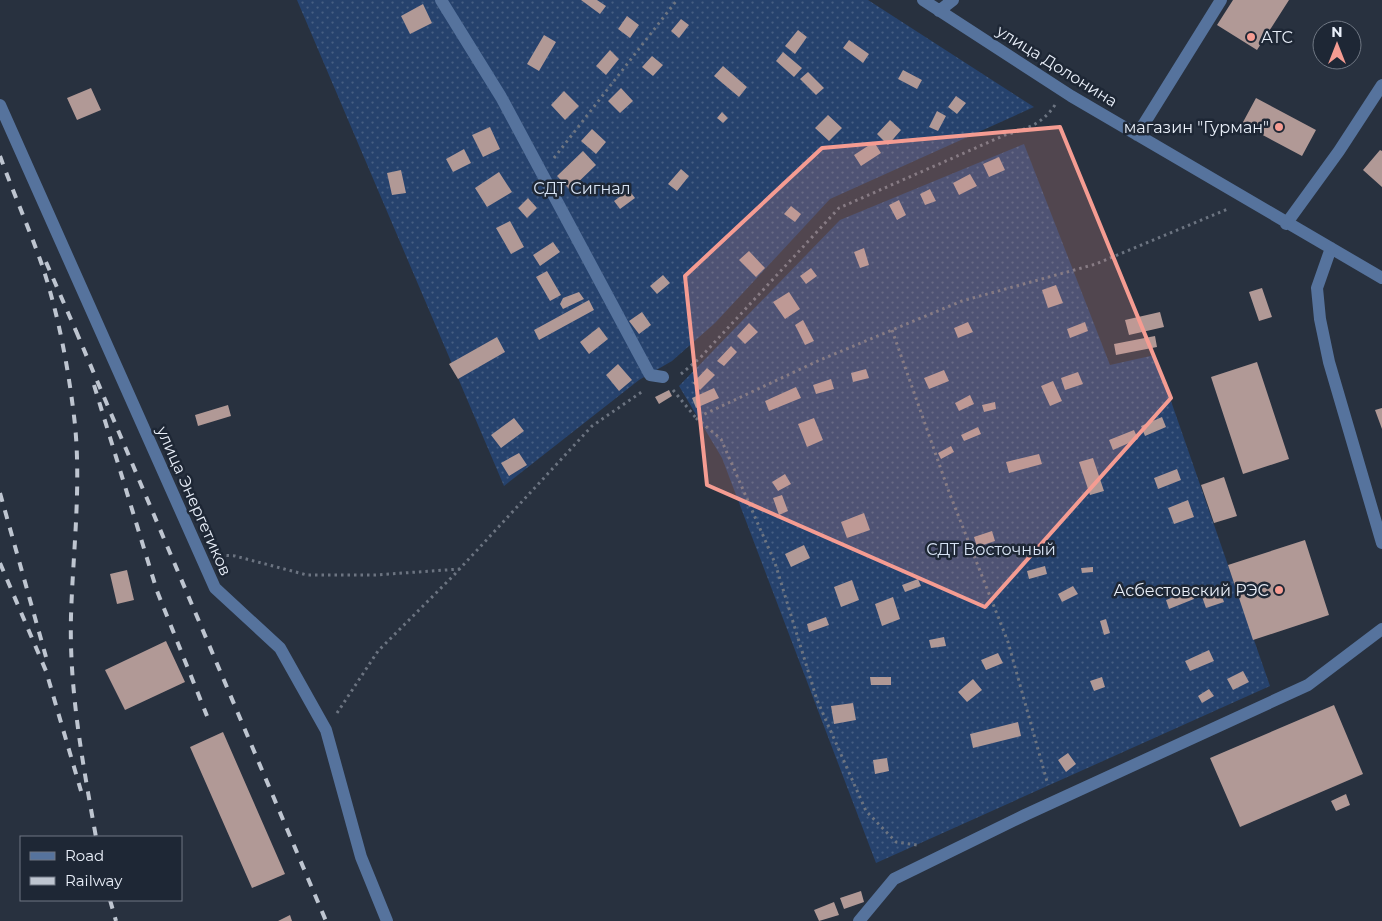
<svg xmlns="http://www.w3.org/2000/svg" width="1382" height="921" font-family="Montserrat,sans-serif">
  <style>
    .garden { fill: url(#garden-dots) }
    .building { fill: #b19996 }
    .lines { fill: none; stroke-linecap: round; stroke-linejoin: round }
    .path { stroke: #6c7481; stroke-width: 3; stroke-dasharray: 2.5 4; stroke-linecap: butt }
    .minor { stroke: #56739d; stroke-width: 12 }
    .rail { stroke: #bec5d0; stroke-width: 4; stroke-dasharray: 9 9; stroke-linecap: butt }
    .marked { fill: #f59c92; fill-opacity: 0.2; stroke: #f59c92; stroke-width: 4; stroke-linejoin: round }
    .poi-dot { fill: #f59c92; stroke: #1e2735; stroke-width: 2 }
    .labels { text-anchor: middle; dominant-baseline: central; stroke-width: 5; stroke-linejoin: round; paint-order: stroke }
    .poi-label { font-size: 16px; fill: #e9eff9; stroke: #1e2735; text-anchor: end }
    .street-label { font-size: 16px; fill: #e9eff9; stroke: #1e2735 }
    .park-label { font-size: 16px; fill: #d8e4f5; stroke: #1e2735 }
  </style>
  <defs>
    <pattern id="garden-dots" width="8" height="8" patternUnits="userSpaceOnUse" patternTransform="scale(1.25)"><rect width="8" height="8" fill="#26426d"/><path d="M2 2h.1M6 6h.1" fill="none" stroke="#465e83" stroke-width="1.8" stroke-linecap="round"/></pattern>
  </defs>
  <rect width="100%" height="100%" fill="#28313f"/>
  <path class="garden" d="M297 0H868L1034 107 830 199 715 323 672 361 639 380 504 486Z
    M1024 144 1110 365 1155 355 1270 686 876 863 722 458 679 386 840 220Z"/>
  <path class="building" d="M581 0H597L606 6 600 14Z
    M1233 0H1289L1257 50 1217 25Z
    M423 4 432 23 410 34 401 16Z
    M627 16 639 25 630 38 618 29Z
    M681 19 689 25 679 38 671 31Z
    M798 30 807 37 795 54 785 46Z
    M544 35 556 42 539 71 527 64Z
    M849 40 869 54 863 63 843 48Z
    M610 50 619 59 606 75 596 66Z
    M783 52 802 68 794 77 776 61Z
    M652 56 663 65 653 76 642 67Z
    M723 66 747 87 739 97 714 76Z
    M903 70 922 80 917 89 898 79Z
    M808 72 824 88 816 95 800 79Z
    M91 88 101 110 77 120 67 98Z
    M621 88 633 101 620 113 608 101Z
    M564 91 579 106 565 120 551 105Z
    M956 96 966 103 957 114 948 107Z
    M1256 98 1316 130 1302 156 1242 124Z
    M937 111 946 116 938 131 929 127Z
    M722 112 728 118 723 123 717 118Z
    M828 115 842 128 829 141 815 128Z
    M890 120 901 130 888 145 877 134Z
    M490 127 500 149 483 157 472 135Z
    M592 129 606 142 596 154 581 141Z
    M874 142 881 153 861 166 854 155Z
    M464 149 471 163 453 172 446 159Z
    M1380 150 1382 151V187L1363 170Z
    M583 151 596 165 570 190 557 176Z
    M999 157 1005 170 989 177 983 164Z
    M681 169 689 176 677 191 668 184Z
    M401 170 406 193 392 195 387 173Z
    M499 172 512 192 487 207 475 188Z
    M970 174 977 186 959 195 953 183Z
    M930 189 936 201 925 205 920 194Z
    M629 190 635 198 620 209 614 201Z
    M528 198 537 208 527 218 518 208Z
    M899 200 906 215 897 220 889 205Z
    M791 206 801 214 795 222 784 214Z
    M510 221 524 247 511 254 496 228Z
    M553 242 560 252 540 266 533 255Z
    M864 248 869 265 860 268 854 252Z
    M749 251 765 268 756 277 739 260Z
    M811 268 817 276 806 284 800 276Z
    M547 271 561 295 550 301 536 277Z
    M663 275 670 283 657 294 650 286Z
    M1056 285 1063 303 1048 308 1042 290Z
    M1262 288 1272 317 1259 321 1249 292Z
    M579 292 584 299 563 309 560 304 563 298Z
    M789 292 800 309 785 319 773 302Z
    M589 300 594 310 539 340 534 330Z
    M642 312 651 325 639 334 629 321Z
    M1160 312 1164 327 1129 335 1125 320Z
    M803 320 814 341 805 345 795 325Z
    M968 322 973 332 958 338 954 328Z
    M1085 322 1088 331 1070 338 1067 329Z
    M749 323 758 332 745 344 737 336Z
    M599 327 608 339 589 354 580 342Z
    M1155 336 1157 347 1116 355 1114 344Z
    M497 337 505 352 458 379 449 364Z
    M731 346 737 352 724 366 717 361Z
    M1257 362 1289 459 1243 474 1211 377Z
    M618 364 632 380 619 391 606 375Z
    M707 368 715 375 700 390 693 383Z
    M866 369 869 378 853 382 851 373Z
    M944 370 949 381 929 389 924 378Z
    M1078 372 1083 384 1065 390 1061 378Z
    M831 379 834 389 816 394 813 385Z
    M1053 381 1062 401 1050 406 1041 386Z
    M796 387 801 398 769 411 765 401Z
    M714 388 719 398 696 408 692 398Z
    M669 390 672 396 659 404 655 397Z
    M970 395 974 404 959 411 955 403Z
    M995 402 996 409 984 412 982 405Z
    M228 405 231 416 198 426 195 415Z
    M1382 408V429L1375 410Z
    M1162 417 1166 427 1145 436 1141 426Z
    M514 418 524 431 501 448 491 435Z
    M814 418 823 440 807 447 798 424Z
    M978 427 981 434 964 441 961 435Z
    M1134 430 1138 439 1113 450 1109 440Z
    M951 446 954 452 941 459 938 453Z
    M519 453 527 465 509 476 501 463Z
    M1039 454 1042 464 1009 473 1006 462Z
    M1093 458 1104 491 1090 495 1079 462Z
    M1177 469 1181 480 1158 489 1154 478Z
    M785 474 791 484 778 491 772 482Z
    M1224 477 1237 516 1214 523 1201 485Z
    M782 495 788 511 779 515 773 498Z
    M1188 500 1194 517 1174 524 1168 508Z
    M864 513 870 530 847 538 841 522Z
    M992 531 995 541 977 547 974 537Z
    M1305 540 1329 615 1253 640 1228 565Z
    M804 545 810 558 791 567 785 554Z
    M1045 566 1047 574 1029 579 1027 571Z
    M1093 567V572L1082 573 1081 568Z
    M127 570 134 600 117 604 110 574Z
    M918 579 921 586 905 592 902 585Z
    M852 580 859 600 841 607 834 587Z
    M1073 586 1078 594 1062 602 1058 594Z
    M1219 588 1224 602 1206 608 1201 594Z
    M1191 590 1194 599 1169 609 1166 600Z
    M893 597 900 619 882 626 875 604Z
    M826 617 829 625 809 632 807 624Z
    M1106 619 1110 633 1104 635 1100 621Z
    M944 637 946 646 931 648 929 640Z
    M166 641 185 682 125 710 105 670Z
    M1209 650 1214 661 1190 671 1185 661Z
    M998 653 1003 663 986 670 981 660Z
    M1243 671 1249 682 1233 690 1227 679Z
    M870 677H891V685H871Z
    M1102 677 1105 687 1094 691 1090 681Z
    M973 679 982 690 967 702 958 692Z
    M1209 689 1214 696 1202 703 1198 696Z
    M853 703 856 720 834 724 831 706Z
    M1334 705 1363 774 1240 827 1210 758Z
    M1018 722 1021 736 973 748 970 734Z
    M223 732 285 874 252 888 190 747Z
    M1068 753 1076 764 1066 772 1058 760Z
    M887 758 889 771 875 774 873 760Z
    M1346 794 1350 805 1336 811 1331 801Z
    M861 891 864 902 844 909 840 898Z
    M834 902 839 915 819 921 814 910Z
    M290 915 292 921H278Z"/>
  <g class="lines">
    <path class="path" d="M554 158 677 0
      M892 330 949 492 1008 642 1048 785
      M681 374 700 358 839 208 1005 135C1027 129 1042 124 1055 105
      M673 390 696 418 820 360 962 301 1096 264 1228 209
      M696 418 721 439 775 563 817 700 866 811 896 842 917 845
      M220 555 235 556 307 575H375L460 569
      M337 713 378 651 454 575 592 426 643 391"/>
    <path class="minor" d="M441 0 501 97 650 375 663 377
      M923 0 1071 96 1382 278
      M939 11 953 0
      M0 105 215 588 280 648 326 730 361 857 387 921
      M1137 135 1221 0
      M1286 224 1339 151 1382 85
      M1331 248 1317 288 1320 319 1329 362 1382 543
      M859 921 894 879 1025 815 1308 685 1382 629"/>
    <path class="rail" d="M0 156C13 192 29 228 42 265 58 313 68 366 74 416 82 482 73 550 71 616 69 690 83 765 96 837
      M46 262 79 338
      M76 331 326 921
      M94 385 157 591 207 716
      M0 493 46 657
      M0 563 46 671 81 791
      M110 900 116 921"/>
  </g>
  <path class="marked" d="M1060 127 1171 398 985 607 707 485 685 276 822 148Z"/>
  <g class="poi-dot">
    <circle cx="1251" cy="37" r="5"/>
    <circle cx="1279" cy="127" r="5"/>
    <circle cx="1279" cy="590" r="5"/>
  </g>
  <g class="labels">
    <g class="poi-label">
      <text x="1261" y="37" text-anchor="start">АТС</text>
      <text x="1269" y="127">магазин "Гурман"</text>
      <text x="1269" y="590">Асбестовский РЭС</text>
    </g>
    <g class="street-label">
      <text transform="translate(1057 66) rotate(32)">улица Долонина</text>
      <text transform="translate(194 501) rotate(66)">улица Энергетиков</text>
    </g>
    <g class="park-label">
      <text x="582" y="188">СДТ Сигнал</text>
      <text x="991" y="549">СДТ Восточный</text>
    </g>
  </g>
  <rect x="20" y="836" width="162" height="65" fill="#1e2735" stroke="#6f7783"/>
  <rect x="30" y="852" width="25" height="8" fill="#56739d" stroke="#6f7783"/>
  <text x="65" y="861" font-size="15" fill="#e9eff9">Road</text>
  <rect x="30" y="877" width="25" height="8" fill="#bec5d0" stroke="#6f7783"/>
  <text x="65" y="886" font-size="15" fill="#e9eff9">Railway</text>
  <g transform="translate(1337 45)"><circle r="24" fill="#1e2735" stroke="#6f7783"/>
  <path d="M0-4L9 19L0 12L-9 19Z" fill="#f59c92"/>
  <text y="-8" font-size="14" font-weight="bold" text-anchor="middle" fill="#e9eff9">N</text>
  </g>
</svg>
